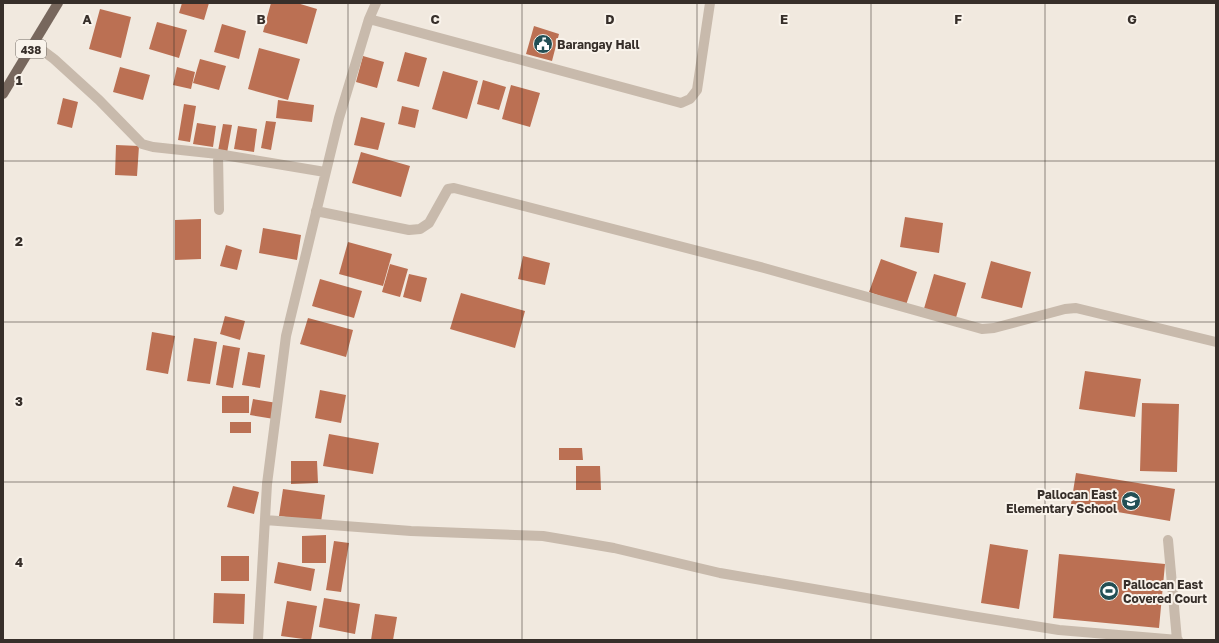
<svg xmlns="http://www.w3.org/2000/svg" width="1219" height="643" font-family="'Golos Text',sans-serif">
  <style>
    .building { fill: #bb7053 }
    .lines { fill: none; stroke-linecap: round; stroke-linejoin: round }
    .minor { stroke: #c8baac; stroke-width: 10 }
    .major { stroke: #77675d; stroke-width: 10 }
    .grid { fill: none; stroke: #372f2a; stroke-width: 1; stroke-opacity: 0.55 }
    .labels { text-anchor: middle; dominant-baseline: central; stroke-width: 4; stroke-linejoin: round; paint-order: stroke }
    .shield { fill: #f9f3eb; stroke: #716a64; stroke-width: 1 }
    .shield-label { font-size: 11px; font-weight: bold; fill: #372f2a }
    .poi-label { font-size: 12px; font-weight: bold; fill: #372f2a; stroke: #f9f3eb; text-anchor: start }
    .grid-label { font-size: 13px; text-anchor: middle; font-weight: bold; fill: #372f2a; stroke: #f9f3eb; stroke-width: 4; stroke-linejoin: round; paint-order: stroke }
  </style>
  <rect width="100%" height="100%" fill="#f1e9df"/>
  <path class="building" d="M182 3H209L204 20 179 13Z
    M271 3H297L317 9 307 44 263 32Z
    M100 9 131 17 121 58 89 49Z
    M157 22 187 30 179 58 149 49Z
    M222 24 246 31 239 59 214 52Z
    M534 26 559 34 552 61 526 54Z
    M259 48 300 59 288 100 248 89Z
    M405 52 427 58 419 87 397 81Z
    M363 56 384 62 377 88 356 82Z
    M200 59 226 66 219 90 193 83Z
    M120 67 150 75 143 100 113 92Z
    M177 67 195 72 191 89 173 85Z
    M443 71 478 81 467 119 432 109Z
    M483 80 506 87 499 110 477 104Z
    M511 85 540 93 530 127 502 119Z
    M63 98 78 102 72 128 57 124Z
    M278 100 314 105 312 122 276 118Z
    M184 104 196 106 190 142 178 140Z
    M402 106 419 110 415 128 398 124Z
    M361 117 385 123 378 150 354 145Z
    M266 121 276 122 271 150 261 148Z
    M197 123 216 126 213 147 193 144Z
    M223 124 232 125 227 153 218 151Z
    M238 126 257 129 254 152 234 149Z
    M116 145 139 146 137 176 115 175Z
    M361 152 410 166 401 197 352 183Z
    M905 217 943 223 939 253 900 247Z
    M201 219V259L175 260V220Z
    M263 228 301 235 297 260 259 253Z
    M348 242 392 254 383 286 339 274Z
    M226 245 242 250 237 270 220 266Z
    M523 256 550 263 545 285 518 279Z
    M881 259 917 272 906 305 869 292Z
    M991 261 1031 272 1022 308 981 298Z
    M390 264 408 269 400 297 382 292Z
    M409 274 427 278 421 302 403 297Z
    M934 274 966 283 955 321 923 312Z
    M320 279 362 291 354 318 312 306Z
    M461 293 525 311 515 348 450 329Z
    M225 316 245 321 240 340 220 334Z
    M308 318 353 330 346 357 300 344Z
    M152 332 175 336 168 374 146 370Z
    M194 338 217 342 210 384 187 381Z
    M223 345 240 348 233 388 216 385Z
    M248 352 265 355 260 388 242 385Z
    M1085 371 1141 379 1135 417 1079 409Z
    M320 390 346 395 341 423 315 418Z
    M222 396H249V413H222Z
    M253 399 277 403 274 419 250 415Z
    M1142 403 1179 404 1177 472 1140 471Z
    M230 422H251V433H230Z
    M329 434 379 443 373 474 323 466Z
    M559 448H582L583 460H559Z
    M291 461H317L318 483 291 484Z
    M576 466H600L601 490H576Z
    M1076 473 1175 489 1170 521 1071 504Z
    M233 486 259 492 254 514 227 507Z
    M283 489 325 495 321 522 279 516Z
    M326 535V563H302V536Z
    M334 541 349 543 341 592 326 590Z
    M990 544 1028 550 1019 609 981 603Z
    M1059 554 1165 564 1159 628 1053 618Z
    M221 556H249V581H221Z
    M278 562 315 569 311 591 274 583Z
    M214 593 245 594 244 624 213 623Z
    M324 598 360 604 355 634 319 627Z
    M287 601 317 606 311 640 281 636Z
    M375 614 397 617 393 640H371Z"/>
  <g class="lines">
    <path class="minor" d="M369 19 681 103 690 99 697 90 710 3
      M34 44 54 59 99 100 142 144 153 147 218 154 325 172
      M218 154 219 210
      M316 211 409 230 420 229 429 223 448 189 454 188 764 268 982 329 994 328 1065 309 1076 308 1216 342
      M265 520 411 531 543 536 614 548 720 573 971 616 1059 630 1178 640
      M1168 540 1177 640
      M258 640 267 484 286 336 339 118 369 19 376 3"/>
    <path class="major" d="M3 94 58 3"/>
  </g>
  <path class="grid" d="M174 3V640M348 3V640M522 3V640M697 3V640M871 3V640M1045 3V640M3 161H1216M3 322H1216M3 482H1216"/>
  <defs>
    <symbol id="civic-disc" viewBox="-11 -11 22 22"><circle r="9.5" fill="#234f55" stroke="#f9f3eb"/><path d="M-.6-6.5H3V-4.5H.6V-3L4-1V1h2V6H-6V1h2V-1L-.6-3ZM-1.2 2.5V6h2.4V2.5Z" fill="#fff"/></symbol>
    <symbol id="school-disc" viewBox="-11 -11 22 22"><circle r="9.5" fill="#234f55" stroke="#f9f3eb"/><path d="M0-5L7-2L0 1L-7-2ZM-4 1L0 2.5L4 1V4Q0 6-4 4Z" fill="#fff"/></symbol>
    <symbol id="stadium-disc" viewBox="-11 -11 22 22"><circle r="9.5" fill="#234f55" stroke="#f9f3eb"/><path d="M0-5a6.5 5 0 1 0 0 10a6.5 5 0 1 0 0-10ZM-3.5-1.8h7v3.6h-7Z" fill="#fff"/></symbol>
  </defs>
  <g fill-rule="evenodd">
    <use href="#civic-disc" x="532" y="33" width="22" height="22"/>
    <use href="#school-disc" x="1120" y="490" width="22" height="22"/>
    <use href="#stadium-disc" x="1098" y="580" width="22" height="22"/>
  </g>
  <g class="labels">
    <rect class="shield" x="16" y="40" width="30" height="18" rx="3"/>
    <g class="shield-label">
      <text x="31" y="49">438</text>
    </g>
    <g class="poi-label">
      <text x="557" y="44">Barangay Hall</text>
      <text x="1117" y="494" text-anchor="end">Pallocan East<tspan x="1117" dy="14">Elementary School</tspan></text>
      <text x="1123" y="584">Pallocan East<tspan x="1123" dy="14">Covered Court</tspan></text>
    </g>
  </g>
  <g class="grid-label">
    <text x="87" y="24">A</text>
    <text x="261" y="24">B</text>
    <text x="435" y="24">C</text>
    <text x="610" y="24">D</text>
    <text x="784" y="24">E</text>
    <text x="958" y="24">F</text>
    <text x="1132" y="24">G</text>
    <text x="19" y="85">1</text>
    <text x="19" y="246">2</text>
    <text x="19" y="406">3</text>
    <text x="19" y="567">4</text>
  </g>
  <rect width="1219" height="643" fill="none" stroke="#372f2a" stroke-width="8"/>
</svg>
